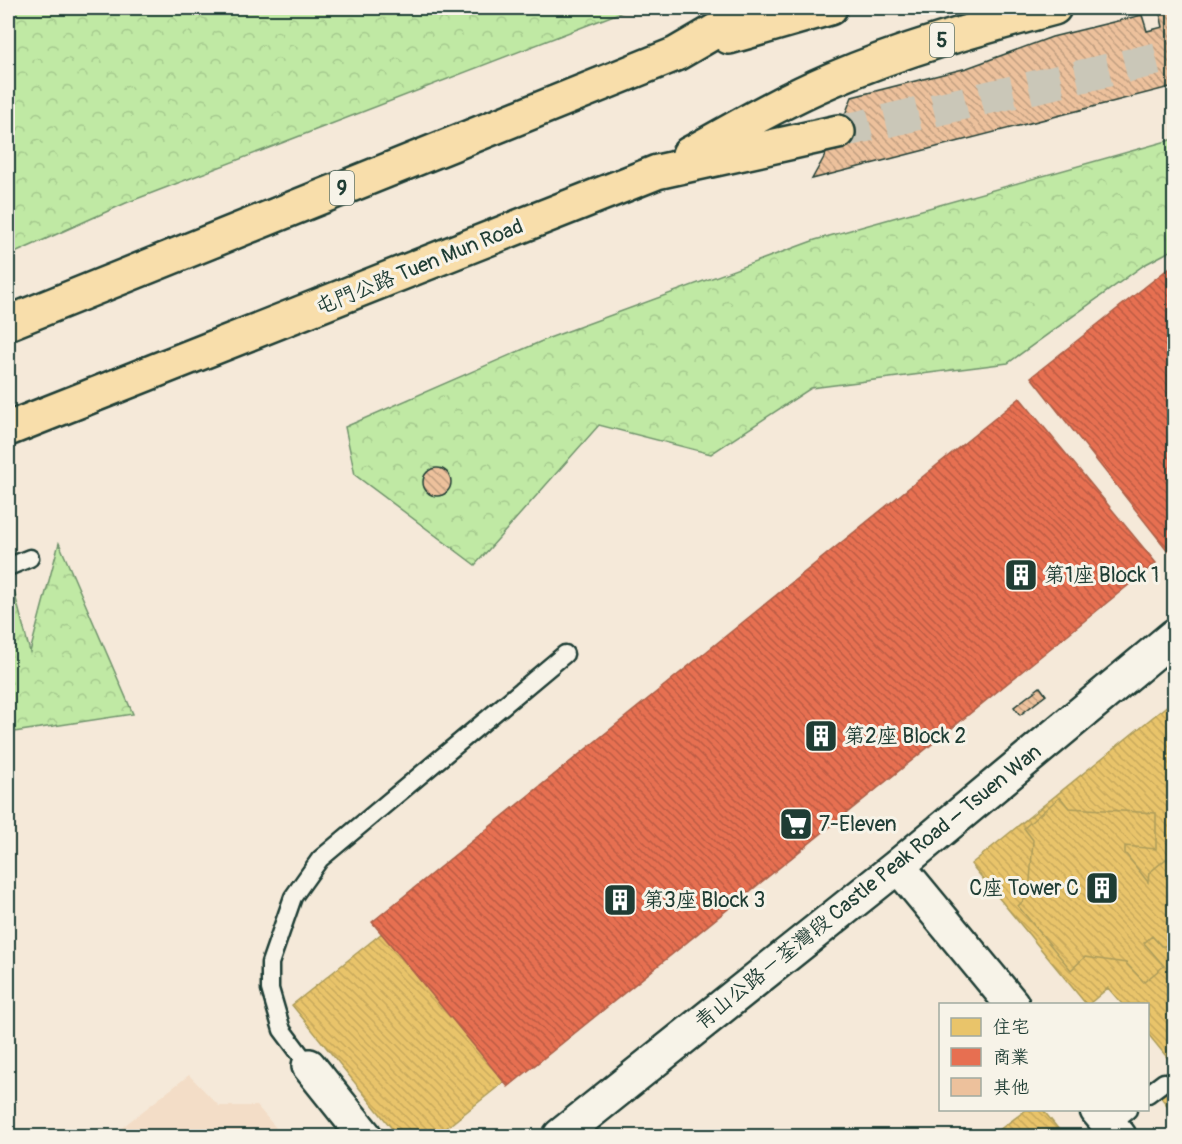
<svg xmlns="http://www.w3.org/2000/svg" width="1182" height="1144" font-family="Pangolin,'LXGW WenKai TC',sans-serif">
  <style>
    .built { fill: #f3ddc7 }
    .forest { fill: url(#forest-crowns); stroke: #70936c; stroke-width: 1.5 }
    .homes { fill: url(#homes-back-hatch); stroke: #ac9c5a; stroke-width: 1.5 }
    .shops { fill: url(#shops-back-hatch); stroke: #ab6048; stroke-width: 1.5 }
    .building { fill: url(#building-back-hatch); stroke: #1f3d34; stroke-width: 1.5 }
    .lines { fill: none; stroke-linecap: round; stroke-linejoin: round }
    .motorway-tunnel { stroke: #cac7b8; stroke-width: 33; stroke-dasharray: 33 16; stroke-linecap: butt }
    .service-casing { stroke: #1f3d34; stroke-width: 21 }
    .minor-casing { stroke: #1f3d34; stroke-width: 38 }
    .tertiary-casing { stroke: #1f3d34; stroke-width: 38 }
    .motorway-casing { stroke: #1f3d34; stroke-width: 38 }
    .service { stroke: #f7f3e8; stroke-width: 16 }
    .minor { stroke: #f7f3e8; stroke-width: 33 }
    .tertiary { stroke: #f7f3e8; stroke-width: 33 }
    .motorway { stroke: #f8deab; stroke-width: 33 }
    .labels { text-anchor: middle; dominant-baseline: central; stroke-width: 6; stroke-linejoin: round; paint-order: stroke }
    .shield { fill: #f7f3e8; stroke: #60746a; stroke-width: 1.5 }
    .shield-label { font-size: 20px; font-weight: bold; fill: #1f3d34 }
    .street-label { font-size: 21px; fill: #1f3d34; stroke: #f7f3e8 }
    .poi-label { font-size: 21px; fill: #1f3d34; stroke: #f7f3e8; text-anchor: start }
  </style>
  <defs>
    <pattern id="forest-crowns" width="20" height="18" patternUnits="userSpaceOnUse" patternTransform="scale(1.5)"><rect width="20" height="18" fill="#c0e9a4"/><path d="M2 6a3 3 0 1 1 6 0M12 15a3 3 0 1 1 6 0" fill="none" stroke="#a5c98e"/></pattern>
    <pattern id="homes-back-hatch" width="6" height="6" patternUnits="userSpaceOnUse" patternTransform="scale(1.5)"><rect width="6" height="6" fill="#e9c46a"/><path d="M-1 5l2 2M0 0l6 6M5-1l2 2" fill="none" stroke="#c7a95c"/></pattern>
    <pattern id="shops-back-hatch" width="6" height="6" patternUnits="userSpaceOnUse" patternTransform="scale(1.5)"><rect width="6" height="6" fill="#e76f51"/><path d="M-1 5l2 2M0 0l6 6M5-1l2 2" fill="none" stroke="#bb5c44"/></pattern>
    <pattern id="building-back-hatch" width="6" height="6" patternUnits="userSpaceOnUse" patternTransform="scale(1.5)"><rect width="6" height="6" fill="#edc19c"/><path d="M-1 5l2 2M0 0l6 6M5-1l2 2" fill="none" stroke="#bf9e80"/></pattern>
  </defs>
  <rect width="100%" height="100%" fill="#f5e9d9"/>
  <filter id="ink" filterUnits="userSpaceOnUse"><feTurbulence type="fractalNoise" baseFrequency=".0167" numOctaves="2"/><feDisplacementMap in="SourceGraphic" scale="12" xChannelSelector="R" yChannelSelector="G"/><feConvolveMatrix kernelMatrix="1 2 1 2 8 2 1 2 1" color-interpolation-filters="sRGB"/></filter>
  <g filter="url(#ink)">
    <path class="built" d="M189 1075 219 1106H257L283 1136H111Z"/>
    <path class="forest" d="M8 8H632L126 203 8 256Z
      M1174 139V249L1144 265 1008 363 811 388 711 454 599 425 475 565 355 475 345 427 549 338 815 240Z
      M59 543 133 714 14 732 8 739V568L30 652Z"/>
    <path class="homes" d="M1171 327 1174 331V382L1154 357 1163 350 1155 340Z
      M1174 394V443L1150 462 1134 442 1149 430 1142 420Z
      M1174 455V476L1172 478 1162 466Z
      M1002 492 1025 521 1059 494 1067 504 1075 498 1087 514 1046 547 1054 556 1095 523 1107 538 1100 543 1109 555 1074 582 1096 609 1073 628 1051 600 1040 609 1062 637 1038 655 1016 628 981 655 973 645 966 651 953 635 995 602 988 593 946 627 934 612 941 606 932 595 967 568 944 538 967 519 991 548 1002 539 978 511Z
      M803 654 826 683 860 656 868 666 875 660 888 676 847 709 854 718 896 685 908 700 900 705 909 717 875 744 897 771 873 790 851 762 840 771 863 799 839 818 817 790 782 818 774 807 766 813 754 797 796 764 789 756 747 789 734 774 742 768 733 757 768 729 744 700 768 682 792 710 803 702 779 673Z
      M1174 700V1066L1148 1034V1004H1122L1108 988 1089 1004H1086L971 864Z
      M1060 797 1069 808 1156 813V849L1125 846V853L1148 882 1149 873 1166 859H1174V946H1161L1152 936 1144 943 1164 966 1144 982 1126 963 1085 957 1071 970 1018 906 1029 895 1033 840 1024 828Z
      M601 818 624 846 658 819 666 829 674 823 687 839 646 872 653 881 695 848 707 863 699 869 708 880 674 907 695 934 672 953 650 926 639 935 661 962 637 981 615 953 581 980 573 970 566 976 553 960 594 927 588 919 545 953 533 938 540 932 532 920 567 893 543 864 567 845 590 874 601 865 578 836Z
      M382 933 504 1082 436 1136H398L292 1005Z
      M1174 1074V1114L1156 1091Z
      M1026 1110H1043L1064 1136H991Z"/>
    <path class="shops" d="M1174 264V546L1168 551 1031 377Z
      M1020 398 1156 563 508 1087 372 922Z"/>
    <path class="building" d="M1174 8V86L812 179 838 132 852 97 967 68 1052 37 1142 15 1147 31 1163 27 1159 10Z
      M423 482a14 14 0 1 1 28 0a14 14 0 1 1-28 0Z
      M1040 687 1046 695 1020 715 1014 707Z"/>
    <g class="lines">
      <path class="motorway-tunnel" d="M838 132 1174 55"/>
      <defs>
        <path id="service" d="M8 567 30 558
          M309 1066 282 1030 270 989V963L293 897 320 859 565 654
          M1148 1094 1164 1082
          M1110 1124 1128 1110"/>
        <path id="minor" d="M309 1066 365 1136"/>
        <path id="tertiary" d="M898 866 1012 1004
          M1097 1110 1119 1136
          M560 1136 898 866 1174 636"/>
        <path id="motorway" d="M729 37 830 8
          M689 154C736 128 782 101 831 80 903 49 979 28 1054 8
          M8 323 676 54 755 8
          M8 429 657 172 838 132"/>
      </defs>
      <use href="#service" class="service-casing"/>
      <use href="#minor" class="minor-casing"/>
      <use href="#tertiary" class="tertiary-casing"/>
      <use href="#motorway" class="motorway-casing"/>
      <use href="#service" class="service"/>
      <use href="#minor" class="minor"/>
      <use href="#tertiary" class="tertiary"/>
      <use href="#motorway" class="motorway"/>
    </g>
  </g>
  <defs>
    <symbol id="building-square" viewBox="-11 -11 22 22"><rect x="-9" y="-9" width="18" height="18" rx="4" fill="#1f3d34" stroke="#f7f3e8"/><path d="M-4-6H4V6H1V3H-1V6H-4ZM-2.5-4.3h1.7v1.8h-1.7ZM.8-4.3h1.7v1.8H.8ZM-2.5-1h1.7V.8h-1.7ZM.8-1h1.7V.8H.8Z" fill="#fff"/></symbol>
    <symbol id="supermarket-square" viewBox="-11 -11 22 22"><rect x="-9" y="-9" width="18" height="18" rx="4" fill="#1f3d34" stroke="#f7f3e8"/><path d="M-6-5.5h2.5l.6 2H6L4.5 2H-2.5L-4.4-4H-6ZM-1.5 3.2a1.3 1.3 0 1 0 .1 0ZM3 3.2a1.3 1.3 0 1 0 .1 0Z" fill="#fff"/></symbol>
  </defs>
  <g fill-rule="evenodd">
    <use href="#building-square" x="1002" y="556" width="38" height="38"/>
    <use href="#building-square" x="802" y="717" width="38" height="38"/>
    <use href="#supermarket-square" x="777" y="805" width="38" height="38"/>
    <use href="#building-square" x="1083" y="869" width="38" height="38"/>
    <use href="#building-square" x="601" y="881" width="38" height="38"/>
  </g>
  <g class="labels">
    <g class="shield">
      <rect x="930" y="23" width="24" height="34" rx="4.5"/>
      <rect x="330" y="171" width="24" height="34" rx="4.5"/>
    </g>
    <g class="shield-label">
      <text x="942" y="40">5</text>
      <text x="342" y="188">9</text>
    </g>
    <g class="street-label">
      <text transform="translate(419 267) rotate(-22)">屯門公路 Tuen Mun Road</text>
      <text transform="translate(868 887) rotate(-39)">青山公路－荃灣段 Castle Peak Road – Tsuen Wan</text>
    </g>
    <g class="poi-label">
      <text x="1044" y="575">第1座 Block 1</text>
      <text x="844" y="736">第2座 Block 2</text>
      <text x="819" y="824">7-Eleven</text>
      <text x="1079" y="888" text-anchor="end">C座 Tower C</text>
      <text x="643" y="900">第3座 Block 3</text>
    </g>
  </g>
  <rect width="1182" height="1144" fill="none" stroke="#f7f3e8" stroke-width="30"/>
  <rect x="15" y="15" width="1152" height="1114" fill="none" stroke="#1f3d34" stroke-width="2" filter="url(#ink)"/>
  <rect x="939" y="1003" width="210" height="108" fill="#f7f3e8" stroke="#a1aaa0" stroke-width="1.5"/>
  <rect x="951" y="1018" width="30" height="18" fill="#e9c46a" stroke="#a1aaa0" stroke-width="1.5"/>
  <text x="993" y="1033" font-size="18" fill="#1f3d34">住宅</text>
  <rect x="951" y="1048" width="30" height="18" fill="#e76f51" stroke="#a1aaa0" stroke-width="1.5"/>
  <text x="993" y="1063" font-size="18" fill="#1f3d34">商業</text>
  <rect x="951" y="1078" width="30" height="18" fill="#edc19c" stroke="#a1aaa0" stroke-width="1.5"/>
  <text x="993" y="1093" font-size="18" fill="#1f3d34">其他</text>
</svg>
